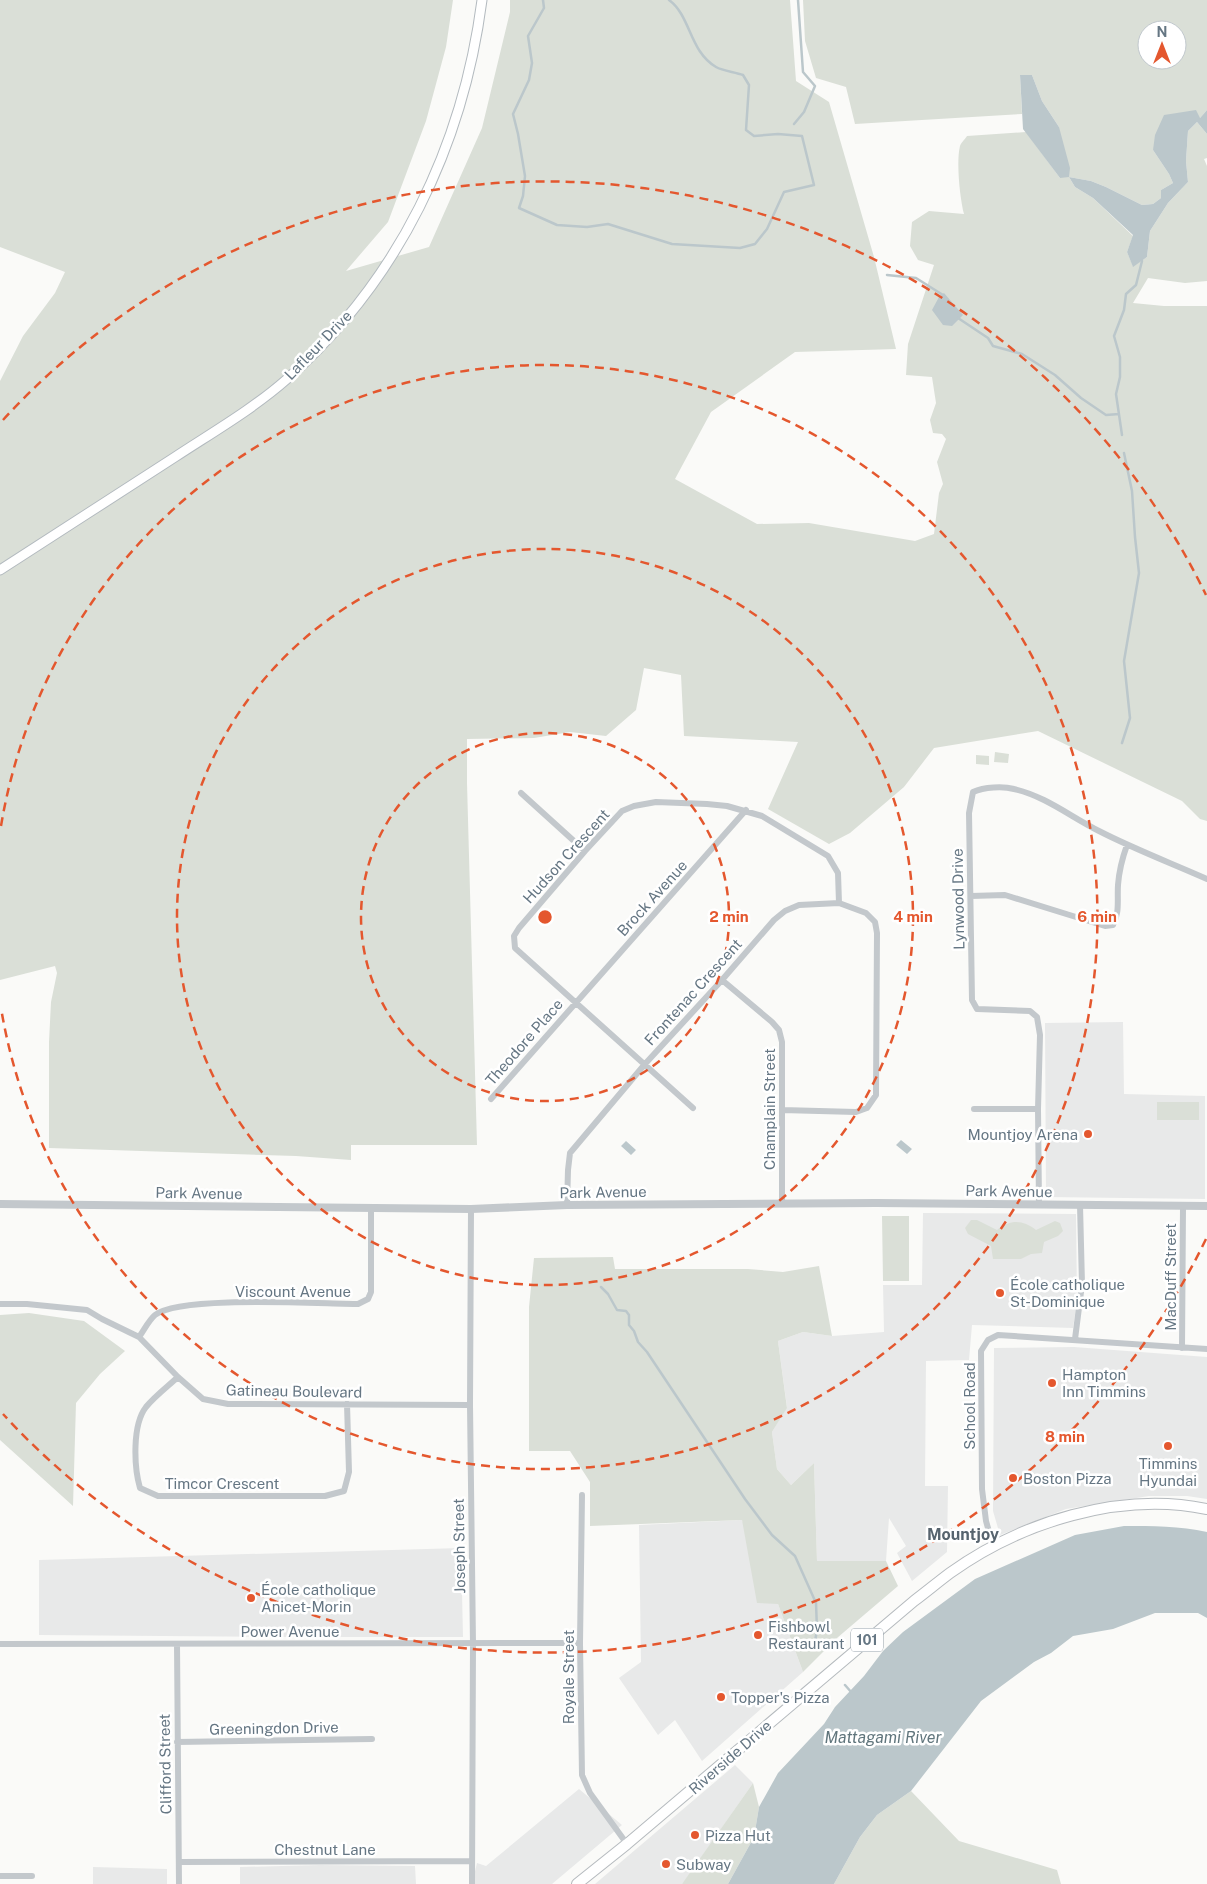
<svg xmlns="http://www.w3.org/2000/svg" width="1207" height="1884" font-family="'Public Sans',sans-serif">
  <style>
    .built { fill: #e8e9e9 }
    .green { fill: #dadfd7; fill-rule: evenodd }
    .water { fill: #bbc7cb }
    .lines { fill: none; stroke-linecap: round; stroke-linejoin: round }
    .stream { stroke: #bbc7cb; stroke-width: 2.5 }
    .secondary-casing { stroke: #b3babf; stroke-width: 11 }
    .primary-casing { stroke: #b5babe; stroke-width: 12 }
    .minor { stroke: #c3c8cc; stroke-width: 6 }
    .tertiary { stroke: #c3c8cc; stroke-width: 8 }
    .secondary { stroke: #fff; stroke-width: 9 }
    .primary { stroke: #fff; stroke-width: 10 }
    .ring { fill: none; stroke: #e4572e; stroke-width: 2.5; stroke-dasharray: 9 6 }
    .poi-dot { fill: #e4572e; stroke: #fff; stroke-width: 2 }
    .labels { text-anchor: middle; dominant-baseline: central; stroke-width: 5; stroke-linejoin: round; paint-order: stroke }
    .shield { fill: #fff; stroke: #939fa8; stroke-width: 1 }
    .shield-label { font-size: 14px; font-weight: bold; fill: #657683 }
    .street-label { font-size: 15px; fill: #657683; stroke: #fff }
    .poi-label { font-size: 15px; fill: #657683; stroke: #fff; text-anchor: start }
    .neighbourhood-label { font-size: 16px; font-weight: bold; fill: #57646e; stroke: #fff }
    .water-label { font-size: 16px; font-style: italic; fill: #60757c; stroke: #fff }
    .centre { fill: #e4572e; stroke: #fff; stroke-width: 2.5 }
    .ring-label { font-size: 15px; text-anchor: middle; font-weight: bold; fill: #e4572e; stroke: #fff; stroke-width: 5; stroke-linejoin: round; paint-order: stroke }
  </style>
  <rect width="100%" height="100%" fill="#fafaf8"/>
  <path class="built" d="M1123 1022 1124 1094 1205 1096V1199L1046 1197 1045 1023Z
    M923 1213 1076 1214 1077 1301 1073 1328 972 1325 969 1360 926 1361 925 1486H948L947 1552 912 1581 897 1553 906 1546 889 1518 886 1561H817L814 1463 791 1485 777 1469 772 1432 787 1407 778 1341 803 1332 832 1336 884 1332 883 1285H922Z
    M1074 1347 1207 1357V1499L1187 1496H1149L1066 1509 1000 1535 993 1511 994 1348Z
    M742 1520 778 1604 803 1672 702 1761 675 1720 658 1735 619 1678 641 1662 639 1525Z
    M461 1548 463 1637H287L39 1635V1560Z
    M735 1765 753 1783 684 1882 682 1884H595Z
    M579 1789 622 1825 552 1884H472L477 1863 486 1866Z
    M320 1865 415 1866 416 1884H240V1867Z
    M93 1867 167 1869V1884H93Z"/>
  <path class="green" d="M0 0H453L446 47 426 121 388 222 346 271 429 247 482 128 510 12V0H790L796 81 829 102 874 257 896 349 795 352 711 412 675 479 757 524 809 523 915 541 934 534 939 493 943 484 937 462 946 439 942 434 933 433 930 420 936 403 932 377 906 375 908 344 934 265 918 260 910 246 912 222 929 211 964 214C960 199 956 162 960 146 961 143 965 139 967 136L1026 132 1060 178 1059 127 1042 101 1032 75H1020L1022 114 855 124 846 87 816 78 805 41 803 0H1207V110L1200 118 1153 150 1169 174 1173 183 1161 190V198L1153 204 1142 205 1106 187 1091 181 1069 177 1075 187 1093 198 1133 236 1127 252 1133 266 1147 257 1150 231 1168 203 1188 182 1186 161 1188 131 1197 122 1207 134V158L1204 159 1207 166V281L1185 283 1148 278 1133 303 1164 306H1207V821L1200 819 1182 801 1038 731 934 748 904 787 850 833 829 844 768 809 798 742 684 736 681 675 644 668 636 710 606 736 570 732 534 738 467 739V783L477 1145H351V1160L296 1156 49 1148V1042L51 1002 57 973 55 966 0 980V381L23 336 55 293 65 272 0 247ZM1147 30H1177V60H1147Z
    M995 752 1009 754 1008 763 994 762Z
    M976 755 989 756V765L976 764Z
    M1157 1102H1199V1120H1157Z
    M882 1216H909V1281H883Z
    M971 1220H977L997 1230C1011 1219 1023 1220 1036 1230L1055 1221 1060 1223 1063 1231 1058 1236 1044 1242 1042 1253 1031 1254 1021 1259H993L991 1246 968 1234 965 1228Z
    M613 1257 615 1269H748L783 1272 819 1266 832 1336 803 1332 778 1341 787 1408 772 1432 777 1469 791 1485 814 1463 817 1561H886L898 1586 837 1638 803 1672 778 1604 757 1603 742 1520 590 1526V1482L570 1451H529V1307L534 1258Z
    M29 1313 84 1321 125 1351 100 1374 76 1403 73 1506 0 1440V1315Z
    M753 1783 759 1807 754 1837 728 1884H682Z
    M911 1791 959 1841 1057 1870 1061 1884H834L860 1837 877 1815Z"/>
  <path class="water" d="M1020 75H1032L1042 101 1059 127 1070 168 1069 177 1091 181 1106 187 1142 205 1153 204 1161 198V190L1173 183 1169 174 1153 150 1155 135 1164 115 1196 110 1200 118 1207 110V134L1197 122 1188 131 1186 161 1188 182 1168 203 1150 231 1147 257 1133 267 1127 252 1133 235 1093 198 1075 187 1069 177 1060 178 1023 129Z
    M944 293 963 315 952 326 943 325 932 310 939 297Z
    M901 1140 912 1149 907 1154 896 1145Z
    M626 1141 636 1150 631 1155 621 1146Z
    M1124 1526C1152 1526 1180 1526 1207 1532V1618L1198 1613H1155L1113 1629 1073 1636 1051 1653 1034 1662 981 1701 911 1791 877 1815 860 1837 834 1884H728L754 1837 759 1807 778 1773 824 1724 835 1707 864 1676 883 1651 903 1632 975 1579 1075 1535Z"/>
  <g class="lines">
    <path class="stream" d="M543 0 544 8 528 36 532 63 529 80 513 114 518 134 525 176 523 196 519 208 557 225 587 227 608 224 672 244 740 248 755 244 767 229 784 192 814 185 802 136 778 134 754 136 746 130 749 85 743 75C735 72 723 71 716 67 689 51 691 16 669 0
      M794 124 804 112 815 86 803 72 798 0
      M887 275 916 278 943 295
      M958 318 988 338 993 346 1022 354 1055 375 1081 398 1106 415 1119 414
      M1122 435 1116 394 1120 377V357L1114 336 1124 310 1126 294 1136 285 1142 261
      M1122 743 1130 718 1124 661 1139 573 1135 537 1132 491 1124 453
      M601 1287 608 1294 617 1310 626 1311 629 1315V1325L634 1331 638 1342 647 1352 745 1499 772 1535 795 1556 816 1603 817 1630 814 1647 816 1649
      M845 1685 852 1693"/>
    <defs>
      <path id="secondary" d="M0 570C58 532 117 495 175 457 213 432 253 409 287 379 399 280 463 146 482 0"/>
      <path id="primary" d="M577 1884 627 1844 914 1601C926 1592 938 1582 950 1573 1021 1522 1120 1491 1207 1509"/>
    </defs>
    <use href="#secondary" class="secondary-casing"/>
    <use href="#primary" class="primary-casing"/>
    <path class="minor" d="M521 793 585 851
      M971 896 1005 895 1105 926 1113 925C1120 912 1117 900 1118 885 1119 871 1122 859 1127 845
      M722 980 772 1022 779 1030 782 1042V1204
      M491 1099 746 810
      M693 1108 515 948 514 936 519 928 585 851 622 811 634 806 656 802 707 804 727 806 762 816 828 856 838 873 839 903
      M974 1109H1038
      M567 1205 568 1170 570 1153 645 1064 722 980 774 920 785 911 799 905 839 903 866 913 875 922 877 933 876 1095 867 1108 856 1112 782 1110
      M1039 1205 1038 1109 1040 1035 1037 1017 1030 1011 977 1009 972 1000 969 813 973 792C984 787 1003 786 1014 789 1045 796 1071 817 1099 831 1134 849 1171 863 1207 879
      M471 1209 470 1405 473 1644 472 1884
      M0 1304H27L87 1310 102 1319 139 1337 178 1377 203 1399 228 1404 470 1405
      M139 1337C144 1330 149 1320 155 1315 180 1295 321 1304 358 1304L368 1299 371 1292V1208
      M1075 1339 1082 1284 1080 1205
      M1182 1348 1183 1207
      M178 1377C167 1387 155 1396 146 1407 132 1425 134 1467 140 1488L158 1496H325L344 1491 349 1472 347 1404
      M582 1495 580 1643 582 1775 590 1793 627 1844
      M993 1546 986 1521 982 1489 981 1351 988 1340 998 1335 1207 1349
      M0 1644 580 1643
      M177 1644 179 1884
      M177 1742 372 1739
      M179 1862 472 1861
      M0 1876H32"/>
    <path class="tertiary" d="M0 1204 471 1209 567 1205 876 1203 1207 1206"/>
    <use href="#secondary" class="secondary"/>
    <use href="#primary" class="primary"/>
  </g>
  <g class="ring">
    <circle cx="545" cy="917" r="184"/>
    <circle cx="545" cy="917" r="368"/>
    <path d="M1 826A552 552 0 1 1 1 1008"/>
    <path d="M1206 1239A735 735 0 0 1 3 1414M3 420A735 735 0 0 1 1206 595"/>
  </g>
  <g class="poi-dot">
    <circle cx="1088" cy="1134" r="5"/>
    <circle cx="1000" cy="1293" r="5"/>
    <circle cx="1052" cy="1383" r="5"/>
    <circle cx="1168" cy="1446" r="5"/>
    <circle cx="1013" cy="1478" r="5"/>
    <circle cx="251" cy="1598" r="5"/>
    <circle cx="758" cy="1635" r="5"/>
    <circle cx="721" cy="1697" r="5"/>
    <circle cx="695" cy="1835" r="5"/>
    <circle cx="666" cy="1864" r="5"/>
  </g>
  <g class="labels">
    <rect class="shield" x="851" y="1628.5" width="32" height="23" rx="4"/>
    <g class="shield-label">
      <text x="867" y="1640">101</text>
    </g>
    <g class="street-label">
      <text transform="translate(318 345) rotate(-46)">Lafleur Drive</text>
      <text transform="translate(566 856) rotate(-48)">Hudson Crescent</text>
      <text transform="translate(652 898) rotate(-48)">Brock Avenue</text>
      <text transform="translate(958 899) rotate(-91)">Lynwood Drive</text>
      <text transform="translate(693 992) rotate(-48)">Frontenac Crescent</text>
      <text transform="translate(524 1042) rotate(-49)">Theodore Place</text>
      <text transform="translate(769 1109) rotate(-90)">Champlain Street</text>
      <text transform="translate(1009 1191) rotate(1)">Park Avenue</text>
      <text transform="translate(603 1192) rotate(-1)">Park Avenue</text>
      <text transform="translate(199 1193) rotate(1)">Park Avenue</text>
      <text transform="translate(1170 1277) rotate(-90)">MacDuff Street</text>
      <text x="293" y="1291">Viscount Avenue</text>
      <text transform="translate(294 1391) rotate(1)">Gatineau Boulevard</text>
      <text transform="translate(969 1406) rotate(-90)">School Road</text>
      <text x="222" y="1483">Timcor Crescent</text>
      <text transform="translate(459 1546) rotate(-91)">Joseph Street</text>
      <text x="290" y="1631">Power Avenue</text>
      <text transform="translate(568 1677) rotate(-90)">Royale Street</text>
      <text transform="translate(274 1728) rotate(-1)">Greeningdon Drive</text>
      <text transform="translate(730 1757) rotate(-41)">Riverside Drive</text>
      <text transform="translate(165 1764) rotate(-91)">Clifford Street</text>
      <text x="325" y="1849">Chestnut Lane</text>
    </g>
    <g class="poi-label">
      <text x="1078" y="1134" text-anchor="end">Mountjoy Arena</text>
      <text x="1010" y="1284">École catholique<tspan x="1010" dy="17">St-Dominique</tspan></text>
      <text x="1062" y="1374">Hampton<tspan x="1062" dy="17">Inn Timmins</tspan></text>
      <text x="1168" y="1463" text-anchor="middle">Timmins<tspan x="1168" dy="17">Hyundai</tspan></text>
      <text x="1023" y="1478">Boston Pizza</text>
      <text x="261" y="1589">École catholique<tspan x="261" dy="17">Anicet-Morin</tspan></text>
      <text x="768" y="1626">Fishbowl<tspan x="768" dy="17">Restaurant</tspan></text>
      <text x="731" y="1697">Topper's Pizza</text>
      <text x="705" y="1835">Pizza Hut</text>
      <text x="676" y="1864">Subway</text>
    </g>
    <g class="neighbourhood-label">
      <text x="963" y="1534">Mountjoy</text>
    </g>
    <g class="water-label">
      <text x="883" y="1737">Mattagami River</text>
    </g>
  </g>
  <circle cx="545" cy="917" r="8" class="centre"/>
  <g class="ring-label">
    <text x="729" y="922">2 min</text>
    <text x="913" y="922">4 min</text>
    <text x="1097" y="922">6 min</text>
    <text x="1065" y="1442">8 min</text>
  </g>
  <g transform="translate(1162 45)"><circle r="24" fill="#ffffff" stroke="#c1c8cd"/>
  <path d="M0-4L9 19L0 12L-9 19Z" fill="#e4572e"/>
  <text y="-8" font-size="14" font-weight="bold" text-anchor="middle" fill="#657683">N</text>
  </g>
</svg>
